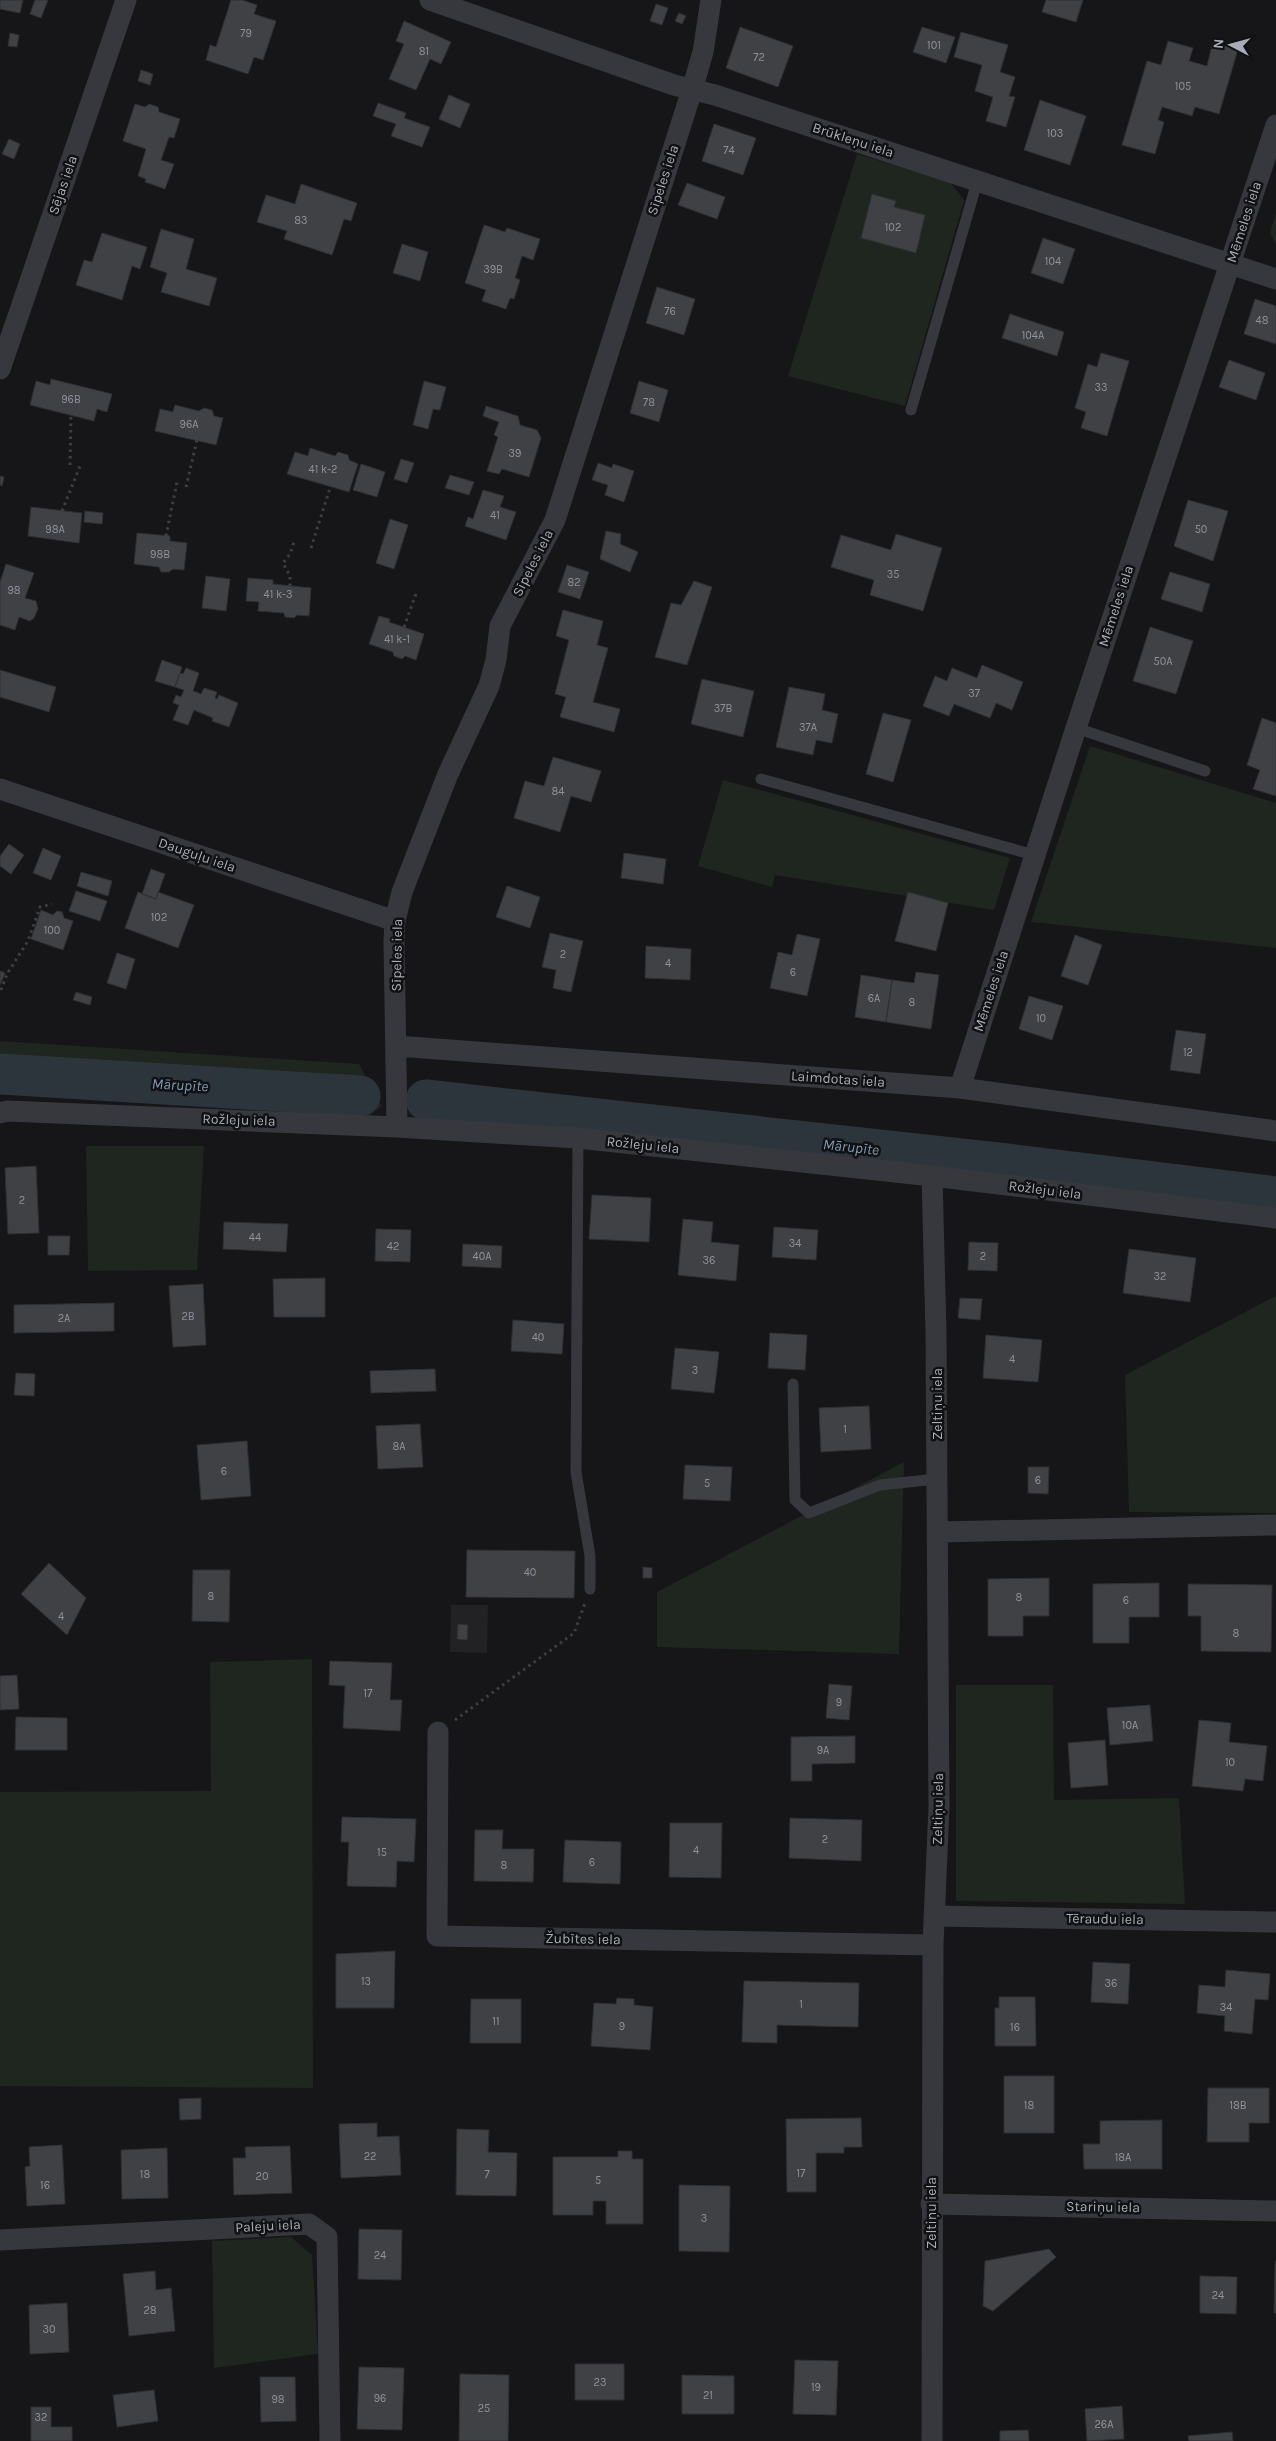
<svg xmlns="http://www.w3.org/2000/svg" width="1276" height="2441" font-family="Karla,sans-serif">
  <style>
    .built { fill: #222225 }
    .green { fill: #1e261f }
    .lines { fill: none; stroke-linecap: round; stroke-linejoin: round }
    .river { stroke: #2c353c; stroke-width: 41 }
    .building { fill: #404145; stroke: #303034 }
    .path { stroke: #3d3f44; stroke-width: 3; stroke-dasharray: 2.5 4; stroke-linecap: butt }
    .service { stroke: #37383d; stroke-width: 11 }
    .minor { stroke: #37383d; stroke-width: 21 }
    .labels { text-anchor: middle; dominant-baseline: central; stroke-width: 5; stroke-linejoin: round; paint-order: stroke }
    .number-label { font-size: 11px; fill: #8e929b }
    .street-label { font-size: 14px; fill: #a8adb8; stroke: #111113 }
    .water-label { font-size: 15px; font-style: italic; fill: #7f9bb3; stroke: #111113 }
  </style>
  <rect width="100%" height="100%" fill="#161618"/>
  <path class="built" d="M451 1605H488L487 1653 450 1652Z"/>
  <path class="green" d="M857 154 950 182 964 200 905 406 788 376Z
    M1276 213V245L1270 233Z
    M1090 746 1276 803V948L1031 922Z
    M723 780 1010 858 994 910 775 875 772 887 698 866Z
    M0 1041 359 1064 382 1106 370 1115 0 1091Z
    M86 1146H204L197 1270 88 1271Z
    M1276 1296V1513L1129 1512 1125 1375Z
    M904 1462 899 1654 657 1647V1592Z
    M312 1659 313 2088 0 2086V1792L211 1791 210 1662Z
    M956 1685H1053L1054 1800 1179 1798 1185 1904 956 1901Z
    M291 2237 312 2255 318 2354 214 2368 212 2241Z"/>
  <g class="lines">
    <path class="river" d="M0 1074 360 1096
      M426 1100 1007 1164 1276 1197"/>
  </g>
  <path class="building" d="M0 0H23L20 13 0 9Z
    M35 0H48L41 18 30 14Z
    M231 0H242L257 5 254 14 276 21 263 60 254 57 248 74 206 60 210 45 216 47Z
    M1046 0H1083L1076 22 1042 12Z
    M656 4 668 8 662 25 650 21Z
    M679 13 686 16 682 24 675 21Z
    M404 21 451 42 441 64 430 59 416 90 389 79 404 44 396 41Z
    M740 27 793 46 778 87 726 68Z
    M922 27 955 37 946 63 913 52Z
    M961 32 1008 45 1000 72 1015 77 1009 96 1015 97 1006 127 986 121 993 97 975 91 982 65 954 57Z
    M10 33 19 35 17 47 8 46Z
    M1168 41 1193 48 1189 61 1207 66 1213 42 1238 49 1219 114 1195 107 1192 116 1162 107 1158 120 1164 122 1155 154 1122 145 1147 61 1161 65Z
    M141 70 153 74 150 85 138 81Z
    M449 95 470 104 460 128 439 119Z
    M1040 100 1086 116 1070 165 1024 150Z
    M378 103 406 113 404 118 430 127 422 147 391 136 396 124 373 116Z
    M135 104 145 107 149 104 158 107 159 112 180 119 174 138 169 137 161 160 174 164 165 189 145 182 146 179 138 176 146 149 123 141Z
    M714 124 756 138 743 175 702 161Z
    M9 139 20 144 14 159 2 154Z
    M687 183 725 197 717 219 678 205Z
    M301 184 357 203 351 221 344 219 332 255 284 239 287 231 257 222 266 195 295 204Z
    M872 194 896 201 894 207 925 215 916 253 861 238Z
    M484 225 505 232 507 228 540 239 533 260 522 256 515 278 520 280 514 299 510 298 506 309 482 301 486 290 465 283Z
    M161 229 194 239 186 269 217 278 209 306 161 292 167 273 150 267Z
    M102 233 147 247 140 269 132 266 122 300 76 285 84 260 92 262Z
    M1043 238 1075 249 1063 284 1031 273Z
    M402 244 428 252 420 281 393 273Z
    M657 287 695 299 684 335 646 323Z
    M1255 299 1276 306V344L1244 334Z
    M1010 314 1064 332 1057 356 1002 338Z
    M1101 353 1129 361 1107 436 1081 428 1086 412 1075 408 1088 364 1097 367Z
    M1229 360 1265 373 1256 400 1219 387Z
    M51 379 112 394 107 412 97 409 94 421 30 405 36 381 50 385Z
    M424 381 446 387 440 410 433 409 428 429 413 425Z
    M639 381 668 390 659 422 630 413Z
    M175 405 199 411 204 408 212 410 214 416 223 418 216 445 155 431 160 409 173 412Z
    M486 406 518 416 520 425 537 430 541 438 529 477 502 469 499 474 487 471 498 437 494 435 499 422 483 416Z
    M310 448 335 456 338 452 348 455 349 460 358 464 349 492 287 474 295 452 308 456Z
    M401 459 414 463 407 483 394 479Z
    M598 463 612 468 613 464 634 471 624 502 605 495 608 485 592 480Z
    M361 464 385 472 377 497 353 490Z
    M450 475 474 482 469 495 445 488Z
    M0 476 4 477 2 486 0 485Z
    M483 490 504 496 500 507 516 512 506 540 465 526 468 517 473 519Z
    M1188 500 1228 511 1213 561 1174 546Z
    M31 507 82 513 79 543 28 536Z
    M85 511 103 513 102 524 84 522Z
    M390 519 408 525 394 569 376 563Z
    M606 531 621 534 620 544 638 552 630 572 600 559Z
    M137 533 170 536V541L187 543 184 570 173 569 169 572H161L159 567 134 564Z
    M896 534 942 548 923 611 870 595 874 580 831 567 841 535 891 550Z
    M6 564 34 573 25 598 36 601 38 609 34 618 30 621 19 617 15 630 0 625V582Z
    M567 565 589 572 580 599 558 592Z
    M1170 572 1210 584 1202 612 1161 599Z
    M206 576 230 579 226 611 202 608Z
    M248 578 273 580V584L311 588 309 616 297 615 294 618 285 617 284 613 258 611 259 602 246 601Z
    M694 581 712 587 687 665 655 657 671 603 681 605Z
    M563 610 603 621 597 645 608 648 593 702 620 709 614 732 560 717 566 697 555 694 569 640 556 636Z
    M379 616 390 619 389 622 424 634 416 660 405 656 402 659 394 656 393 652 369 644Z
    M1150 627 1193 641 1176 694 1133 681Z
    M162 660 182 667 175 687 155 681Z
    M982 665 1023 682 1012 710 996 703 990 718 954 704 949 716 923 706 935 676 947 681 952 668 977 678Z
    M186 668 199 673 193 691 201 694 204 688 217 692 215 698 217 699 219 695 238 703 229 727 212 721 213 718 194 710 188 725 173 720 179 705 173 703 176 695 181 697 184 690 175 687 180 673 183 674Z
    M0 670 56 687 49 712 0 697Z
    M702 679 754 691 743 737 691 724Z
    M789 687 825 694 822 710 838 714 832 743 816 740 813 755 776 747Z
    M883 713 911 720 893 782 866 774Z
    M1262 718 1276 723V796L1253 789 1260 770 1247 765Z
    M553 757 601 771 591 802 571 796 560 832 514 818 525 781 544 786Z
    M9 844 24 855 11 874 0 866V856Z
    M43 848 61 856 51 880 33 873Z
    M624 853 666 859 663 884 621 878Z
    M151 869 165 874 156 899 142 894Z
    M81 872 112 881 108 896 77 886Z
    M507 886 540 897 530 928 496 917Z
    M76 891 107 901 100 921 69 911Z
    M138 892 156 899 158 892 194 905 178 948 125 928Z
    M908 892 948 903 936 951 895 941Z
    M41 910 53 915 57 911 62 912 64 918 73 921 63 950 31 939Z
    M550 933 583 941 571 992 553 988 556 970 542 967Z
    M797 934 820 939 807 996 770 988 778 952 792 955Z
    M1075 935 1102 945 1088 985 1061 976Z
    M646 946 691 949 690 980 645 978Z
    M117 953 135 959 126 989 107 983Z
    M0 971 5 973 0 985Z
    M916 972 939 975 931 1029 886 1022 892 980 914 983Z
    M861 975 892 980 886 1022 855 1017Z
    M76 992 92 997 90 1005 73 1000Z
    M1029 996 1063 1006 1052 1040 1019 1029Z
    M1176 1030 1206 1034 1200 1074 1170 1070Z
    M36 1166 39 1233 8 1234 5 1168Z
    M592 1195 651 1198 649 1242 589 1239Z
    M683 1219 713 1222 711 1242 739 1245 736 1281 678 1275Z
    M224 1222 288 1224 286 1252 223 1249Z
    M774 1227 818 1230 816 1260 772 1257Z
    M376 1229 411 1230 410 1262 375 1261Z
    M48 1236H70L69 1255H48Z
    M969 1242 998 1243 997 1271 968 1270Z
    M463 1244 502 1246 501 1268 462 1266Z
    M1129 1249 1196 1258 1190 1302 1123 1293Z
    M325 1278V1317H274L273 1279Z
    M203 1284 206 1345 173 1347 169 1286Z
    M960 1298 982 1299 980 1320 958 1318Z
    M114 1303V1331L14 1333V1305Z
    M513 1320 564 1324 562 1354 511 1351Z
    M770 1333 807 1335 805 1370 768 1368Z
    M986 1335 1042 1340 1038 1382 983 1378Z
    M675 1348 719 1352 714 1393 671 1389Z
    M435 1369 436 1391 371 1393 370 1371Z
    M16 1373 35 1374 34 1396 14 1395Z
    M869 1406 871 1449 821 1452 819 1408Z
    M420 1424 423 1467 378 1469 376 1426Z
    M247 1441 251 1496 201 1500 197 1445Z
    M685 1465 732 1467 730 1501 683 1499Z
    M1028 1467H1049L1048 1494 1028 1493Z
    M467 1550 575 1551 574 1598 466 1597Z
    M49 1563 86 1598 67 1635 21 1594Z
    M643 1567 652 1568V1578H643Z
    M193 1570H230L229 1622 192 1621Z
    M1049 1578V1616H1023V1636H988V1579Z
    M1159 1583V1617H1129V1643H1093V1584Z
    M1188 1584 1272 1585 1271 1652 1201 1651V1616H1188Z
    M458 1624 468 1625 467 1640 457 1639Z
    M330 1661 392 1663 390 1700H402L400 1731 343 1728 345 1686 329 1685Z
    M17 1675 19 1709 0 1710V1676Z
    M829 1684 852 1686 849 1720 826 1718Z
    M1150 1705 1153 1741 1110 1745 1107 1708Z
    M16 1717 67 1718V1750H15Z
    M1199 1720 1231 1723 1229 1742 1267 1746 1263 1781 1245 1779 1243 1791 1192 1786Z
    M855 1736V1763L812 1764V1781H791V1737Z
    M1105 1740 1108 1785 1071 1788 1068 1743Z
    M342 1817 416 1819 414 1862 397 1861 396 1887 347 1886 349 1842H341Z
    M790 1818 862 1820 861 1861 789 1858Z
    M670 1823H722L721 1878 669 1877Z
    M475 1830H503L502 1849H534L533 1882 474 1881Z
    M565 1840 621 1842 620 1884 563 1882Z
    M395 1951 394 2008H336V1954Z
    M1093 1962 1130 1964 1128 2004 1091 2002Z
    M1226 1970 1270 1974 1268 2000 1255 1999 1252 2034 1224 2031 1225 2016 1197 2013 1199 1985 1225 1987Z
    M744 1981 859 1983 858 2027 777 2025V2043L742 2042Z
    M999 1997H1035L1036 2046H995V2008H999Z
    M617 1998 634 1999V2005L653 2007 650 2050 591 2046 594 2003 616 2004Z
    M471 1999H521V2043H470Z
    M1004 2076H1054V2133H1004Z
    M1208 2088H1269V2123H1249V2142H1207Z
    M201 2098V2119L180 2120 179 2099Z
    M861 2118 862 2147H844V2153H816V2192H787L786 2119Z
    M1162 2120V2169H1084L1083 2144H1100V2121Z
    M377 2123V2137L399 2136 401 2175 341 2178 339 2124Z
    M457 2129 489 2130 488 2152 517 2153 516 2196 456 2195Z
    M62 2145 65 2204 27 2206 25 2167 30 2166 29 2147Z
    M290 2146 292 2193 234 2195 233 2158H246L245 2147Z
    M167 2148 168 2198 122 2199 121 2150Z
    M618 2151H632V2159H643V2224H606V2201H593V2215H553V2157H618Z
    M679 2185 730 2186 729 2252 679 2251Z
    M359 2229 402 2230 401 2280 358 2279Z
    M1049 2249 1056 2257 993 2311 983 2306 985 2261Z
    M1275 2261H1276V2313H1274Z
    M155 2271 156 2290 171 2288 175 2331 129 2336 123 2274Z
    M1200 2276 1237 2277 1236 2314 1200 2313Z
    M67 2303 69 2352 30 2354 29 2305Z
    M795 2360 838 2361 836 2415 793 2414Z
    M575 2364H624V2400H575Z
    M359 2367 404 2368 402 2430 357 2429Z
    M460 2374 509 2375 508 2441H459Z
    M682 2375 734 2376V2414H682Z
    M260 2377H295L296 2421 261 2422Z
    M154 2390 158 2421 117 2427 113 2395Z
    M1122 2406 1124 2439 1087 2441 1085 2409Z
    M31 2407H51V2427H72V2441H31Z
    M1028 2430 1029 2441H1000V2431Z
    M1232 2432 1233 2441H1189L1188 2436Z"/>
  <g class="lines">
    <path class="path" d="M70 465 71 415
      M186 487 197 440
      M62 511 80 466
      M166 536 177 482
      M311 548 330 488
      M290 586V576L283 563 290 554 294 542
      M404 627 417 591
      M1 990 7 974 28 941 40 907 52 904
      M455 1720 574 1633 585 1603"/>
    <path class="service" d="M911 410 977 182
      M1076 728 1205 771
      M761 779 1034 855
      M578 1138 576 1472 590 1556V1589
      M793 1384 795 1500 809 1513 880 1485 937 1479"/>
    <path class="minor" d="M430 0 674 85 715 95 1276 279
      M0 369 126 0
      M0 789 395 921
      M397 1046 960 1088 1276 1131
      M960 1088 1076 728 1276 125
      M0 1113 7 1111 397 1127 578 1138 932 1176 1276 1218
      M397 1127 394 942 395 921 402 892 448 774 489 686 496 660 500 626 555 520 692 90 703 52 711 0
      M939 1532 1276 1525
      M438 1732 437 1936 933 1945
      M934 1916 1276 1922
      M931 2204 1276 2211
      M0 2240 309 2224 327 2237 330 2441
      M932 2441 933 1945 939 1807 936 1333 932 1176"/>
  </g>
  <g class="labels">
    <g class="number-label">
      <text x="246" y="33">79</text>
      <text x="934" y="45">101</text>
      <text x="424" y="51">81</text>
      <text x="759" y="57">72</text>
      <text x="1183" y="86">105</text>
      <text x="1055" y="133">103</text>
      <text x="729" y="150">74</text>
      <text x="301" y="220">83</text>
      <text x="893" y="227">102</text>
      <text x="1053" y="261">104</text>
      <text x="493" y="269">39B</text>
      <text x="670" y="311">76</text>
      <text x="1262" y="320">48</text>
      <text x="1033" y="335">104A</text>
      <text x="1101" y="387">33</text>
      <text x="71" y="399">96B</text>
      <text x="649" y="402">78</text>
      <text x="189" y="424">96A</text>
      <text x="515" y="453">39</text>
      <text x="323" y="469">41 k-2</text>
      <text x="495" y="515">41</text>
      <text x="55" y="529">98A</text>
      <text x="1201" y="529">50</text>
      <text x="160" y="554">98B</text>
      <text x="893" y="574">35</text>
      <text x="574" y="582">82</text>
      <text x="14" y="590">98</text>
      <text x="278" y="594">41 k-3</text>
      <text x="397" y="639">41 k-1</text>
      <text x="1163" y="661">50A</text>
      <text x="974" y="693">37</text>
      <text x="723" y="708">37B</text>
      <text x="808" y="727">37A</text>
      <text x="558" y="791">84</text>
      <text x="159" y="917">102</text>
      <text x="52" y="930">100</text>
      <text x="563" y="954">2</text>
      <text x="668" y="963">4</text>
      <text x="793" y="972">6</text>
      <text x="874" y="998">6A</text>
      <text x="912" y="1002">8</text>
      <text x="1041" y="1018">10</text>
      <text x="1188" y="1052">12</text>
      <text x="22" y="1200">2</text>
      <text x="255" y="1237">44</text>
      <text x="795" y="1243">34</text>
      <text x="393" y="1246">42</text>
      <text x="482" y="1256">40A</text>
      <text x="983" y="1256">2</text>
      <text x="709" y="1260">36</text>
      <text x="1160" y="1276">32</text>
      <text x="188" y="1316">2B</text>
      <text x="64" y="1318">2A</text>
      <text x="538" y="1337">40</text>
      <text x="1012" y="1359">4</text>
      <text x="695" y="1370">3</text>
      <text x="845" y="1429">1</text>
      <text x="399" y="1446">8A</text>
      <text x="224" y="1471">6</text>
      <text x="1038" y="1480">6</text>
      <text x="707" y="1483">5</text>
      <text x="530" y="1572">40</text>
      <text x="211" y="1596">8</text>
      <text x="1019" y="1597">8</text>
      <text x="1126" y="1600">6</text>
      <text x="61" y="1616">4</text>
      <text x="1236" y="1633">8</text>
      <text x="368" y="1693">17</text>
      <text x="839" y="1702">9</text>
      <text x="1130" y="1725">10A</text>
      <text x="823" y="1750">9A</text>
      <text x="1230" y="1762">10</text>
      <text x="825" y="1839">2</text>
      <text x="696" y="1850">4</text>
      <text x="382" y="1852">15</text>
      <text x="592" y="1862">6</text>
      <text x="504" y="1865">8</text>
      <text x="366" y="1981">13</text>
      <text x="1111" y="1983">36</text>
      <text x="801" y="2004">1</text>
      <text x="1226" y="2007">34</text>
      <text x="496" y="2021">11</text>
      <text x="622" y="2026">9</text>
      <text x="1015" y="2027">16</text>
      <text x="1029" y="2105">18</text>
      <text x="1238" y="2105">18B</text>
      <text x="370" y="2156">22</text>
      <text x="1123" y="2157">18A</text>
      <text x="801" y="2173">17</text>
      <text x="145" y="2174">18</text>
      <text x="487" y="2174">7</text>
      <text x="262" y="2176">20</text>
      <text x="598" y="2180">5</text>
      <text x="45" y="2185">16</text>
      <text x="704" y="2218">3</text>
      <text x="380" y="2255">24</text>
      <text x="1218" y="2295">24</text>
      <text x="150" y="2310">28</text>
      <text x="49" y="2329">30</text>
      <text x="600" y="2382">23</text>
      <text x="816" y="2387">19</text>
      <text x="708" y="2395">21</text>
      <text x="380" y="2398">96</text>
      <text x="278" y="2399">98</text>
      <text x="484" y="2408">25</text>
      <text x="41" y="2417">32</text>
      <text x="1104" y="2424">26A</text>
    </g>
    <g class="street-label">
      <text transform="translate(853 140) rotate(18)">Brūkleņu iela</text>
      <text transform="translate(663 180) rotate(-72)">Sīpeles iela</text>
      <text transform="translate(63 185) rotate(-71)">Sējas iela</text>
      <text transform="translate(1244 222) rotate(-72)">Mēmeles iela</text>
      <text transform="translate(533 563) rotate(-63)">Sīpeles iela</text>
      <text transform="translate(1116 606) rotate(-72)">Mēmeles iela</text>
      <text transform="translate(197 855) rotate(19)">Dauguļu iela</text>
      <text transform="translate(397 955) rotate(-89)">Sīpeles iela</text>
      <text transform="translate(991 991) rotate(-72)">Mēmeles iela</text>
      <text transform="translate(838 1079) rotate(4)">Laimdotas iela</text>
      <text transform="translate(239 1120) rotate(2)">Rožleju iela</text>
      <text transform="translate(643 1145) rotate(6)">Rožleju iela</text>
      <text transform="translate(1045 1190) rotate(7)">Rožleju iela</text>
      <text transform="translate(937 1404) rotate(-90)">Zeltiņu iela</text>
      <text transform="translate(938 1809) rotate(-89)">Zeltiņu iela</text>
      <text transform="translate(1105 1919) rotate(1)">Tēraudu iela</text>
      <text transform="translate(583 1939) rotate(1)">Žubītes iela</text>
      <text transform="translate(1103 2207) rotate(1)">Stariņu iela</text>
      <text transform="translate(931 2213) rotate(-90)">Zeltiņu iela</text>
      <text transform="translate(268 2226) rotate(-3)">Paleju iela</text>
    </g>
    <g class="water-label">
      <text transform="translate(180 1085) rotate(3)">Mārupīte</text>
      <text transform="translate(851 1147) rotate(6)">Mārupīte</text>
    </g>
  </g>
  <g transform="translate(1231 45) rotate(276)" stroke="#111113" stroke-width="4" paint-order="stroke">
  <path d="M0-4L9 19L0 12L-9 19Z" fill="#a8adb8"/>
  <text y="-8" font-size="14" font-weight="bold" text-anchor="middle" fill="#a8adb8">N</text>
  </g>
</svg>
